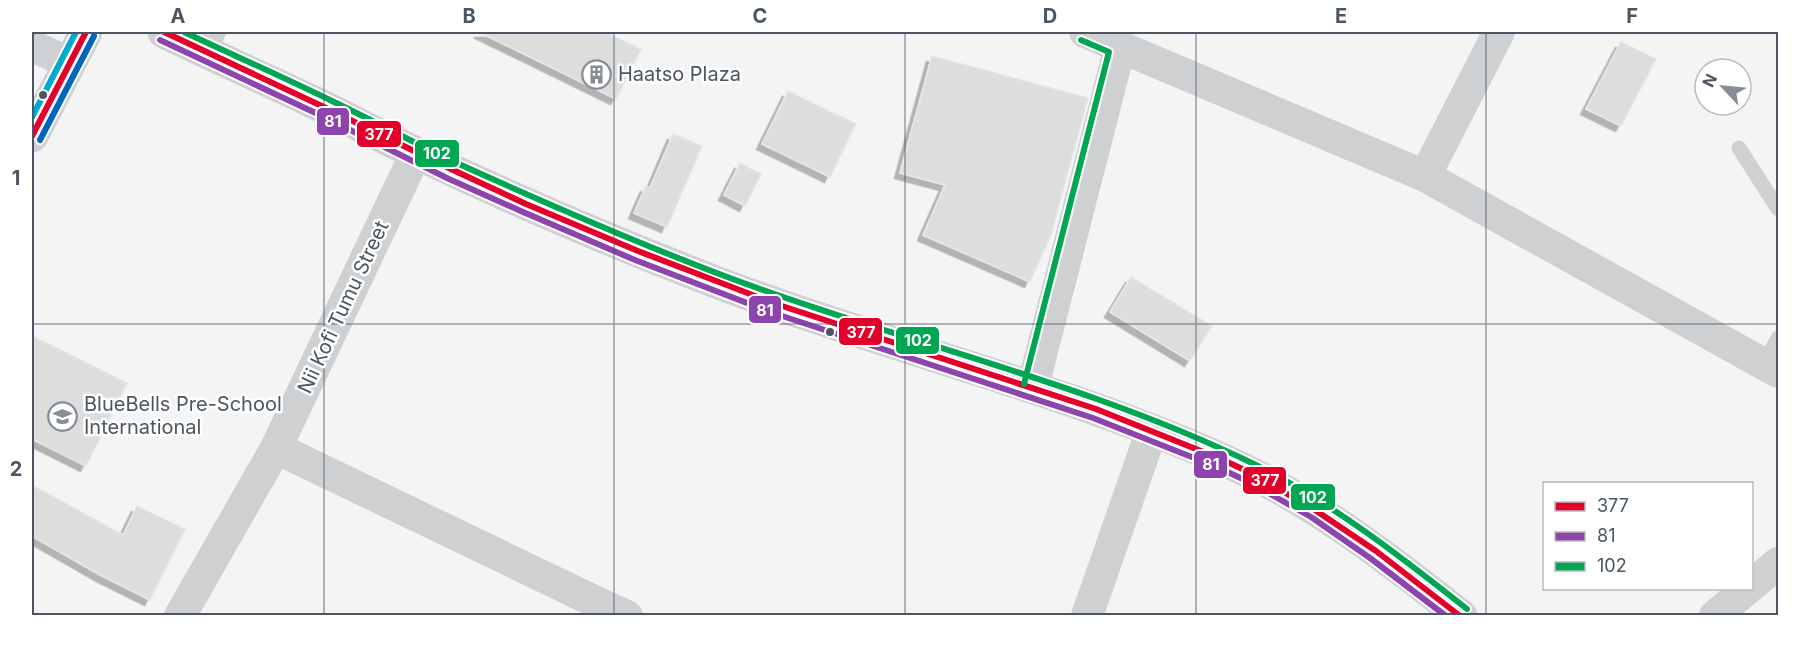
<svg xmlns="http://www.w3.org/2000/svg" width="1810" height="647" font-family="Inter,sans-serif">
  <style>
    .building { fill: #ddddde; stroke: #e5e6e7; stroke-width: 1.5; filter: url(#shadow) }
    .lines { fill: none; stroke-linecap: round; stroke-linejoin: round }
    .lane { stroke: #ced0d2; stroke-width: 15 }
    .street { stroke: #ced0d2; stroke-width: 32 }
    .secondary { stroke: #ced0d4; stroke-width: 33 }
    .bus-1-casing { stroke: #fff; stroke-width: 10 }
    .bus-2-casing { stroke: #fff; stroke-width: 10 }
    .bus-3-casing { stroke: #fff; stroke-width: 10 }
    .bus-4-casing { stroke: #fff; stroke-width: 10 }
    .bus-5-casing { stroke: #fff; stroke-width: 10 }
    .bus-1 { stroke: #e4002b; stroke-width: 6 }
    .bus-2 { stroke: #8e44ad; stroke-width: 6 }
    .bus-3 { stroke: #00a651; stroke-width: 6 }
    .bus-4 { stroke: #0065bd; stroke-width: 6 }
    .bus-5 { stroke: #00a9ce; stroke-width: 6 }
    .grid { fill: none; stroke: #4a5661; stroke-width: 1.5; stroke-opacity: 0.55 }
    .bus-dot { fill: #4a5661; stroke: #fff; stroke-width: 2 }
    .labels { text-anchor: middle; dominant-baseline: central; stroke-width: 5; stroke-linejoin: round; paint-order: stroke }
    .poi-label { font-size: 20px; fill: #4a5661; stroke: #fff; text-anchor: start }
    .street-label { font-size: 20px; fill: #4a5661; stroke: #fff }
    .line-badge { stroke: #fff; stroke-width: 2 }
    .badge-label { font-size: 16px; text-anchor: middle; font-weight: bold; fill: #fff }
    .neatline { fill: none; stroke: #4a5661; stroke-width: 2 }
    .grid-label { font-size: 20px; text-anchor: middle; font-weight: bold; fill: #4a5661 }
  </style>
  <defs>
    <filter id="shadow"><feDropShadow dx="-5.5" dy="5.5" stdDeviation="0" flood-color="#0004"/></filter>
  </defs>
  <rect width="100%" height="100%" fill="#f4f4f4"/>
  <path class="building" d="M479 32H605L641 49 616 99Z
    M1621 42 1656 59 1621 126 1586 109Z
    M932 56 1088 98 1051 235 1030 282 923 235 945 185 900 173Z
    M788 91 856 124 830 177 762 144Z
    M673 134 702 146 667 227 634 213 646 186 650 188Z
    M740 163 761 174 745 206 724 195Z
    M1131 277 1212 326 1190 361 1110 312Z
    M32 336 127 383 86 466 32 439Z
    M32 485 123 535 137 506 185 529 150 600 102 576 32 536Z"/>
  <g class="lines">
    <path class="lane" d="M208 53 219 32
      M1739 148 1778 209
      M1764 364 1778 338"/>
    <path class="street" d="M1085 32 1425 176 1778 372
      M32 46 70 63
      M1425 176 1499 32
      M1033 386 1120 47
      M276 448 596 602 627 616
      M1752 585 1778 563
      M180 616 276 448 416 153
      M1087 616 1152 430
      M1715 616 1748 588"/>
    <path class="secondary" d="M164 32C213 56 263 78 313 102 348 118 381 137 416 153 513 200 613 242 713 281 881 345 1057 386 1221 459 1307 496 1388 558 1461 616
      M32 136 86 32"/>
    <defs>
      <path id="bus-1" d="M164 32 326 108 453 170 526 204 638 251 776 304 1096 409 1221 459 1253 474 1315 510 1376 551 1460 616
        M32 136 86 32"/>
      <path id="bus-2" d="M160 40 322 116 449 179 523 212 635 260 773 313 1093 418 1217 467 1249 482 1311 517 1370 558 1446 616"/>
      <path id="bus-3" d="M184 32C233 55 283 77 332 101 374 121 416 144 459 164 543 202 628 239 714 272 892 340 1085 381 1256 465 1332 503 1400 556 1467 609
        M1024 384 1109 52 1081 40"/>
      <path id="bus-4" d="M40 140 94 36"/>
      <path id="bus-5" d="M32 117 76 32"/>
    </defs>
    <use href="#bus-1" class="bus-1-casing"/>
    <use href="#bus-2" class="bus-2-casing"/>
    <use href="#bus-3" class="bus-3-casing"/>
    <use href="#bus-4" class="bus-4-casing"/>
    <use href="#bus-5" class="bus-5-casing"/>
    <use href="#bus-1" class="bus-1"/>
    <use href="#bus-2" class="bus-2"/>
    <use href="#bus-3" class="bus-3"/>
    <use href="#bus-4" class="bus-4"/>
    <use href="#bus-5" class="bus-5"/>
  </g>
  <path class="grid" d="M324 32V616M614 32V616M905 32V616M1196 32V616M1486 32V616M32 324H1778"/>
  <defs>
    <symbol id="building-ring" viewBox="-11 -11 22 22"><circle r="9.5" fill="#fff" stroke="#868d94" stroke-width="1.5"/><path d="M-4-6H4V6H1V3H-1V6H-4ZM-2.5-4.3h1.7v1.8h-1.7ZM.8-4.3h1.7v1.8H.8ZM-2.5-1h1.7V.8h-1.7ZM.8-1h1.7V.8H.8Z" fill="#868d94"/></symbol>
    <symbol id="school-ring" viewBox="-11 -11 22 22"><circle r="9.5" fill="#fff" stroke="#868d94" stroke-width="1.5"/><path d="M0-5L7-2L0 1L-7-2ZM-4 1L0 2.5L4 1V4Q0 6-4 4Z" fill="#868d94"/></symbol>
  </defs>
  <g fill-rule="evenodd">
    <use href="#building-ring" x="580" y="58" width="33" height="33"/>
    <use href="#school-ring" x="46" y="400" width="33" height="33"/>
  </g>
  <g class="bus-dot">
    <circle cx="43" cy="95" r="5"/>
    <circle cx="830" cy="332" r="5"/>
  </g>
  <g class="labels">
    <g class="poi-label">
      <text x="618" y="74">Haatso Plaza</text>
      <text x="84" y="404">BlueBells Pre-School<tspan x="84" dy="23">International</tspan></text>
    </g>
    <g class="street-label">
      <text transform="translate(343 307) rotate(-65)">Nii Kofi Tumu Street</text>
    </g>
  </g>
  <g class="line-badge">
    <rect x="316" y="107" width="34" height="29" rx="6" fill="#8e44ad"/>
    <rect x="356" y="120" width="46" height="28" rx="6" fill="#e4002b"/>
    <rect x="414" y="139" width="46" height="29" rx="6" fill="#00a651"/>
    <rect x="748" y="295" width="34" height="29" rx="6" fill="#8e44ad"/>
    <rect x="838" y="317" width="45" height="29" rx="6" fill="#e4002b"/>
    <rect x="895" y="326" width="45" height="29" rx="6" fill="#00a651"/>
    <rect x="1193" y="450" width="35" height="29" rx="6" fill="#8e44ad"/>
    <rect x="1242" y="466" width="45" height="29" rx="6" fill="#e4002b"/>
    <rect x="1290" y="483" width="46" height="28" rx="6" fill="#00a651"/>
  </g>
  <g class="badge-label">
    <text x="333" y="127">81</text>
    <text x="379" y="140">377</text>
    <text x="437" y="159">102</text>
    <text x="765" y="316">81</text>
    <text x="861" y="338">377</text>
    <text x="918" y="346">102</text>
    <text x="1211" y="470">81</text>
    <text x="1265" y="486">377</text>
    <text x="1313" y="503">102</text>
  </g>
  <rect width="1810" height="647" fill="none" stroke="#ffffff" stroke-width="66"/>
  <rect x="1543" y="482" width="210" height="108" fill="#ffffff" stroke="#b7bbc0" stroke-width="1.5"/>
  <rect x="1555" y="502" width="30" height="9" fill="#e4002b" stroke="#b7bbc0" stroke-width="1.5"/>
  <text x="1597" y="512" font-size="18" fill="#4a5661">377</text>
  <rect x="1555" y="532" width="30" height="9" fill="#8e44ad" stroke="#b7bbc0" stroke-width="1.5"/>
  <text x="1597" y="542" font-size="18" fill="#4a5661">81</text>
  <rect x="1555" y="562" width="30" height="9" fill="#00a651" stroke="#b7bbc0" stroke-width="1.5"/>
  <text x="1597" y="572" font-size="18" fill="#4a5661">102</text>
  <g transform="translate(1723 87) rotate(296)"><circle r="28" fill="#ffffff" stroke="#b7bbc0" stroke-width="1.5"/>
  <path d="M0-4.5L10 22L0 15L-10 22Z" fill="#868d94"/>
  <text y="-9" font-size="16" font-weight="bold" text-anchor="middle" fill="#4a5661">N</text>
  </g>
  <rect x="33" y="33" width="1744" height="581" class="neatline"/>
  <g class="grid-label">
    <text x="178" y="23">A</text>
    <text x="469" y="23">B</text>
    <text x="760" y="23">C</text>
    <text x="1050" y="23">D</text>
    <text x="1341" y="23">E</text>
    <text x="1632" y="23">F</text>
    <text x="16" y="185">1</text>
    <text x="16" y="476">2</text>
  </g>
</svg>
